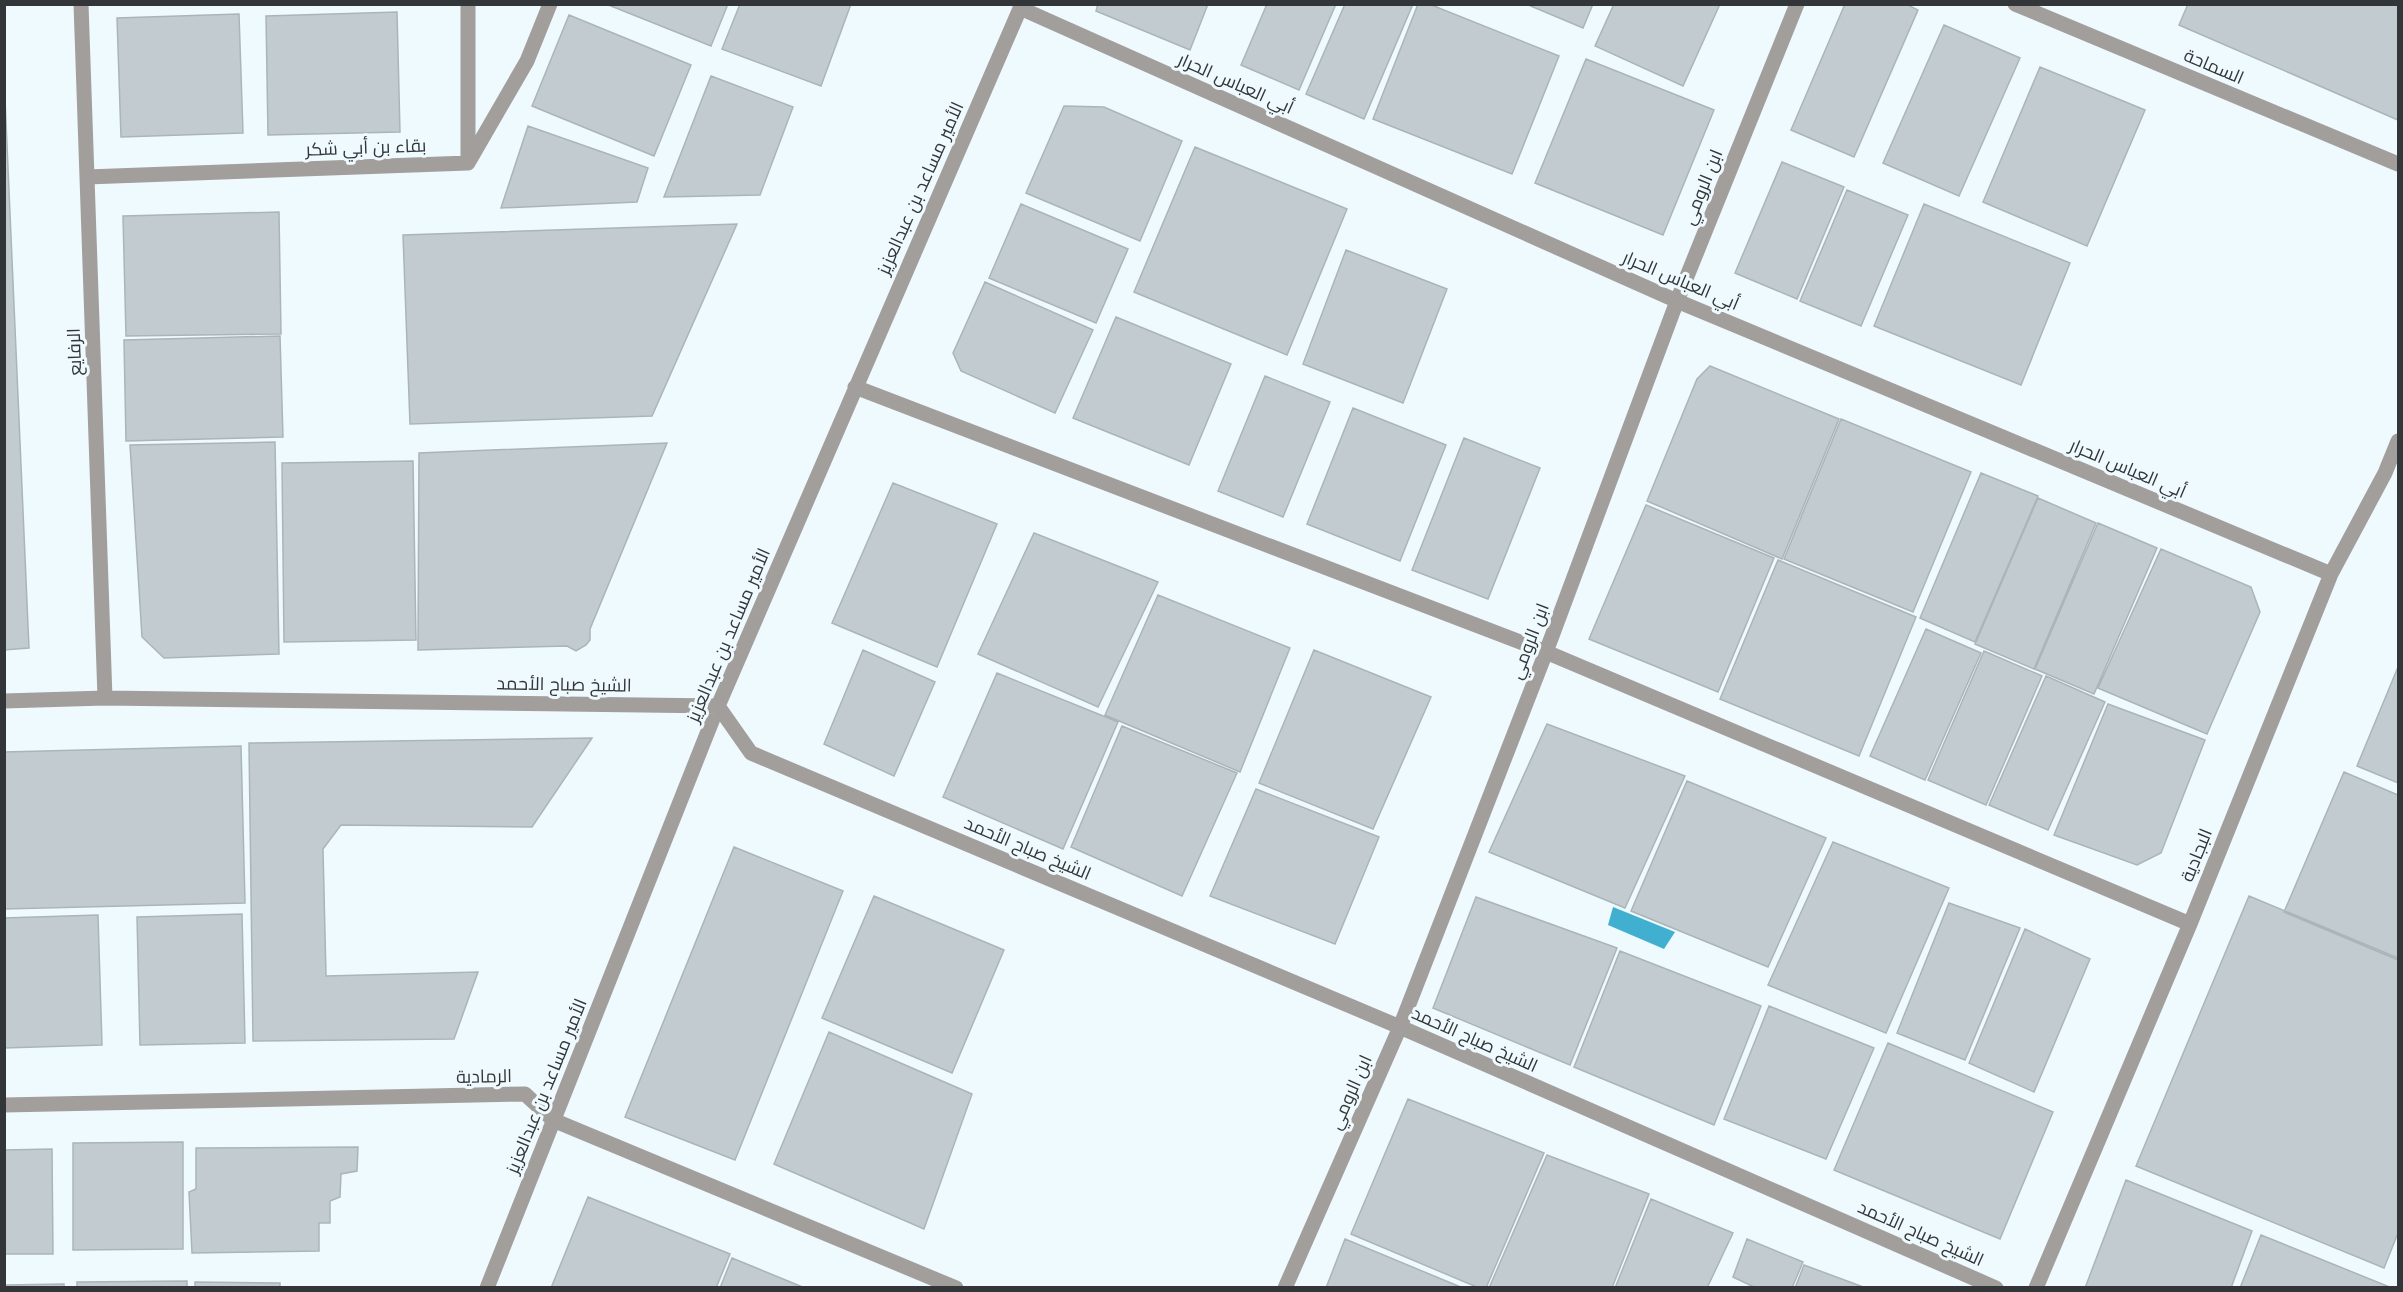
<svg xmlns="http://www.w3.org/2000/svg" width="2403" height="1292" font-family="Poppins,Cairo,sans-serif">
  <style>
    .water { fill: #41b0d0 }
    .building { fill: #c2ccd0; stroke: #aab5b9; stroke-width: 1.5 }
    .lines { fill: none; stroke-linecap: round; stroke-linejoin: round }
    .minor { stroke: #a29e9b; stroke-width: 15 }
    .labels { text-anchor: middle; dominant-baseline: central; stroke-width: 6; stroke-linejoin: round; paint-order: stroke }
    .street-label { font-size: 18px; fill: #323638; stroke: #effafe }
  </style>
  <rect width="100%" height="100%" fill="#effafe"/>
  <path class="water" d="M1613 907 1675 932 1664 949 1608 925Z"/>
  <path class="building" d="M606 4H728L711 46Z
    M740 4H851L821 86 722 49Z
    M1098 4H1208L1190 50 1096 11Z
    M1267 4H1336L1299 90 1241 65Z
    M1345 4H1413L1364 119 1306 94Z
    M1418 4H1429L1559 56 1512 174 1373 119Z
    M1526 4H1593L1583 28Z
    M1614 4H1720L1683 86 1595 46Z
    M1845 4H1906L1918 10 1854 157 1791 130Z
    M2188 4H2398V120L2179 25Z
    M397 12 400 132 268 135 266 16Z
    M239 14 243 133 121 137 117 18Z
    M569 15 691 65 654 156 532 106Z
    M1944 25 2020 58 1959 196 1883 163Z
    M1586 59 1714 110 1663 235 1535 183Z
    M2040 67 2145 110 2087 246 1983 202Z
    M4 76 29 648 4 650Z
    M711 76 793 107 760 195 664 197Z
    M1064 106 1104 107 1182 141 1140 241 1026 193Z
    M528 126 648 168 637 202 501 208Z
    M1195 147 1347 209 1287 355 1134 292Z
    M1782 162 1844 187 1797 299 1735 273Z
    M1847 190 1908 215 1861 326 1800 301Z
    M1021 204 1128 249 1096 323 989 278Z
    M1924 204 2070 263 2021 385 1874 326Z
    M279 212 281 334 126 336 123 216Z
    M737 224 652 416 410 424 403 235Z
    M1346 250 1447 289 1403 403 1303 364Z
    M985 282 1093 330 1055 413 961 371 953 353Z
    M1116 317 1231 364 1189 465 1073 418Z
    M280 336 283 437 126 441 124 340Z
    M1710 366 1839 419 1782 559 1647 501 1697 379Z
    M1265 376 1330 402 1283 517 1218 491Z
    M1353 408 1446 445 1400 561 1307 524Z
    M1841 419 1971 472 1913 612 1784 559Z
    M1464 438 1540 468 1488 599 1412 570Z
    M275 442 279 654 164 658 142 637 130 445Z
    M667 443 590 629V640L586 645 576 651 567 646 418 650 419 453Z
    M413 461 416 640 284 642 282 463Z
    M1981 473 2038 496 1975 642 1920 618Z
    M893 483 997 524 937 667 832 623Z
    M2038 498 2096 523 2034 669 1975 644Z
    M1646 505 1774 558 1718 692 1589 639Z
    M2098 523 2157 548 2094 694 2035 669Z
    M1034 533 1158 582 1098 707 978 654Z
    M2161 549 2251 587 2260 612 2207 734 2098 688Z
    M1778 560 1916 617 1859 756 1720 699Z
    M1158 595 1290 648 1240 772 1105 715Z
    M1926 629 1981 653 1925 780 1870 756Z
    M863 650 935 682 894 776 824 744Z
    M1314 650 1431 697 1373 829 1259 783Z
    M1984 651 2042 676 1986 805 1928 780Z
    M2398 667V783L2357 766Z
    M997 673 1118 722 1063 849 943 797Z
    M2046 676 2105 702 2048 830 1989 805Z
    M2108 704 2205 740 2161 853 2137 865 2054 835Z
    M1547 724 1685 776 1625 908 1489 852Z
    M1122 726 1237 773 1182 896 1071 847Z
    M592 738 532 827 341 825 323 849 326 976 478 972 454 1039 253 1041 249 743Z
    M241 746 245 903 4 909V752Z
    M2344 772 2398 795V960L2284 912Z
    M1687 781 1826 838 1768 967 1631 911Z
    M1256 789 1379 837 1335 944 1210 896Z
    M1833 842 1949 888 1886 1033 1768 985Z
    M734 847 843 891 735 1160 625 1117Z
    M874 896 1004 950 952 1073 822 1018Z
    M2249 896 2398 958V1233L2384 1268 2136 1166Z
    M1476 897 1617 948 1570 1065 1433 1008Z
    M1949 903 2020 928 1965 1060 1897 1033Z
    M242 914 245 1043 140 1045 137 917Z
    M98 915 102 1045 4 1048V918Z
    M2025 929 2090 959 2034 1092 1969 1063Z
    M1620 951 1761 1006 1714 1125 1574 1067Z
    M1769 1006 1874 1048 1826 1159 1724 1119Z
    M829 1032 972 1094 924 1229 774 1164Z
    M1888 1043 2053 1112 2000 1239 1834 1170Z
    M1408 1099 1544 1153 1486 1288H1479L1351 1234Z
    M183 1142V1249L73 1250V1143Z
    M358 1147 357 1171 341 1174 340 1197 330 1201V1223H319V1251L192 1253 189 1192 196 1189V1148Z
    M52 1149 53 1254H4V1150Z
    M1547 1155 1649 1194 1612 1288H1489Z
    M2126 1180 2252 1231 2231 1288H2085Z
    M588 1197 730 1254 716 1288H551Z
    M1651 1199 1733 1233 1707 1288H1615Z
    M2261 1235 2392 1288H2240Z
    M1345 1239 1463 1288H1326Z
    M1747 1239 1803 1262 1792 1288H1756L1733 1277Z
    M732 1258 805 1288H720Z
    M1804 1265 1866 1288H1795Z
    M187 1281V1288H77V1282Z
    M195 1282 280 1283V1288H195Z
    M64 1284V1288H4V1285Z"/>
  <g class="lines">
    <path class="minor" d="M81 4 105 698
      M2015 4 2398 164
      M1020 8 1677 301 2331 574
      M468 160V4
      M87 177 468 163 527 61 550 4
      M855 387 1546 652 2190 924
      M4 701 105 698 718 706 751 753 1400 1027 1996 1288
      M4 1105 525 1094 553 1120 956 1288
      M487 1288 718 706 1022 4
      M1285 1288 1400 1027 1546 652 1677 301 1797 4
      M2036 1288 2190 924 2331 574 2385 473 2398 441"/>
  </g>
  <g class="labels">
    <g class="street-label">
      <text transform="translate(2214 66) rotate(23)">السماحة</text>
      <text transform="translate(1236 83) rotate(24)">أبي العباس الحرار</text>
      <text transform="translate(366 147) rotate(-2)">بقاء بن أبي شكر</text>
      <text transform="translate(1702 187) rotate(-68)">ابن الرومي</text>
      <text transform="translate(920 188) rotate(-66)">الأمير مساعد بن عبدالعزيز</text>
      <text transform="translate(1681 280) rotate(23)">أبي العباس الحرار</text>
      <text transform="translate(74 352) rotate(-92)">الرفايع</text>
      <text transform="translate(2128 468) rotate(23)">أبي العباس الحرار</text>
      <text transform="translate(728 635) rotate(-67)">الأمير مساعد بن عبدالعزيز</text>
      <text transform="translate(1529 641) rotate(-69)">ابن الرومي</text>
      <text transform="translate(564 684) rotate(1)">الشيخ صباح الأحمد</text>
      <text transform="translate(1028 848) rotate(23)">الشيخ صباح الأحمد</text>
      <text transform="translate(2196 855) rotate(-68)">البجادية</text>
      <text transform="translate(1475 1039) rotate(24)">الشيخ صباح الأحمد</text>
      <text transform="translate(484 1076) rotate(-1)">الرمادية</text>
      <text transform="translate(546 1086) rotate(-68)">الأمير مساعد بن عبدالعزيز</text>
      <text transform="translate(1350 1092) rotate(-66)">ابن الرومي</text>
      <text transform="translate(1921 1233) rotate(24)">الشيخ صباح الأحمد</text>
    </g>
  </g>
  <rect width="2403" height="1292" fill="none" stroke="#323638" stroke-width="12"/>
</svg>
